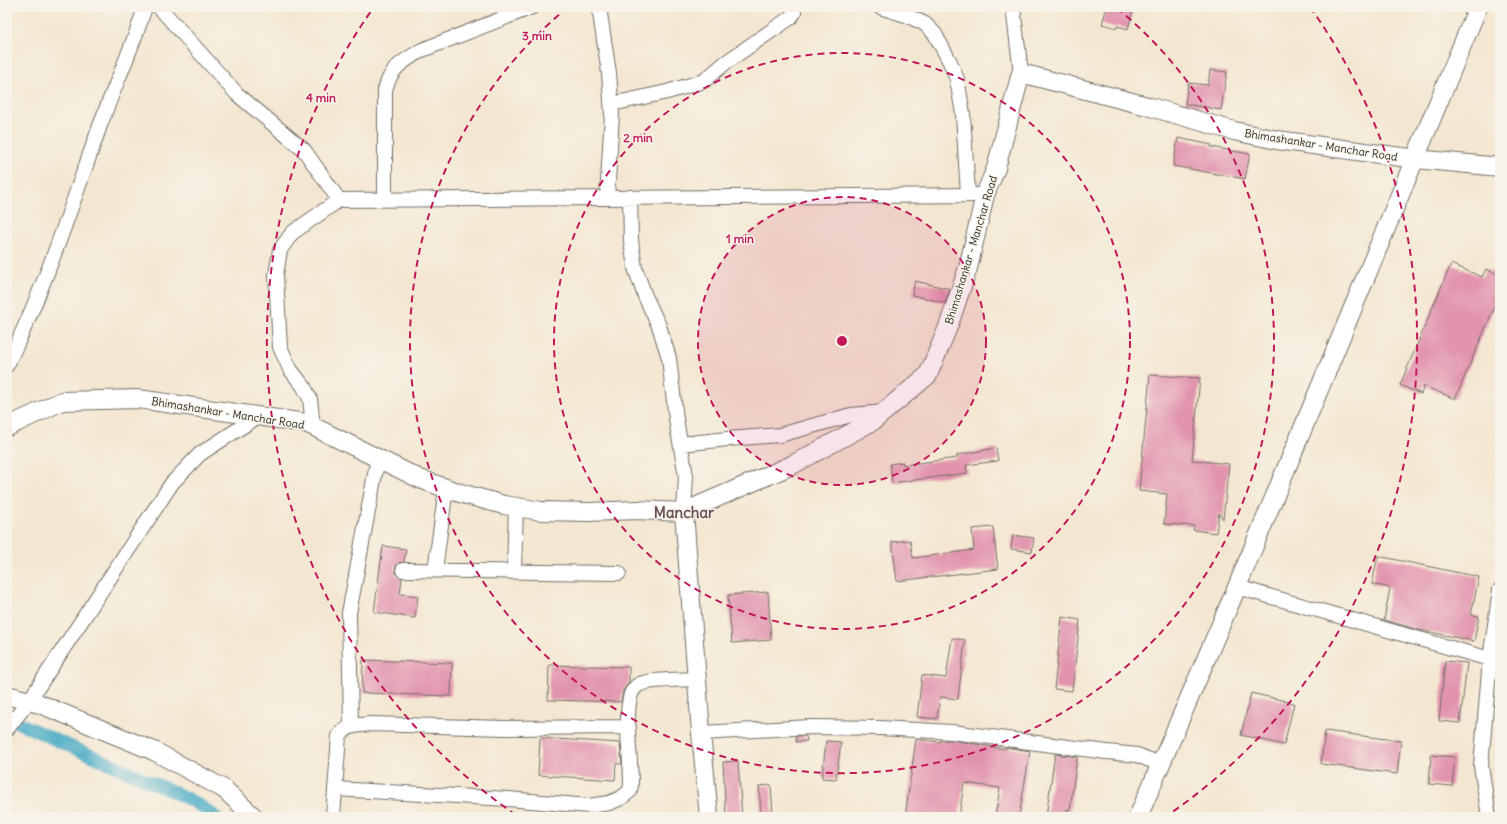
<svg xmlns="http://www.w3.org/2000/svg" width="1507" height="824" font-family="Delius,sans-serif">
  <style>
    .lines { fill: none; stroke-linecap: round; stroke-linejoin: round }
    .canal { stroke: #44a9c4; stroke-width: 13 }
    .building { fill: #e294ae }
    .minor-casing { stroke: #716d65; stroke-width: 16 }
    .major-casing { stroke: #716d65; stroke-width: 20 }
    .minor { stroke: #fff; stroke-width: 14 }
    .major { stroke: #fff; stroke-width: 18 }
    .ring { fill: none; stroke: #c2185b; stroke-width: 2; stroke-dasharray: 7 5 }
    .labels { text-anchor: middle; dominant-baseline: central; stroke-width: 3; stroke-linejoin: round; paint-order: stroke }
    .street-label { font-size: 11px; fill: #2b2b2b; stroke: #f7f3e8 }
    .district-label { font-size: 15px; font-weight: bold; fill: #6b5059; stroke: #f7f3e8 }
    .centre { fill: #c2185b; stroke: #f7f3e8; stroke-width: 2 }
    .ring-label { font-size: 12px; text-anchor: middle; font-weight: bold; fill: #c2185b; stroke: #f7f3e8; stroke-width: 3; stroke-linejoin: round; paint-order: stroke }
  </style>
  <rect width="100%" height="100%" fill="#f7f3e8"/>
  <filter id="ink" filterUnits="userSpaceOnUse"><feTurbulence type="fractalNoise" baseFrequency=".025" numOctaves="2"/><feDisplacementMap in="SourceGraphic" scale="8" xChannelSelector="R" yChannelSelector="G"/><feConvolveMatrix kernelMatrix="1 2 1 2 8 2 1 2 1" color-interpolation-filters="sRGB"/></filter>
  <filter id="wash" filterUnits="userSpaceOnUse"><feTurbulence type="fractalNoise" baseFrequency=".012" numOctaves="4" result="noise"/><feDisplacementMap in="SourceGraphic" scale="16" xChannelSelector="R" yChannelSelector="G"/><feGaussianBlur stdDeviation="0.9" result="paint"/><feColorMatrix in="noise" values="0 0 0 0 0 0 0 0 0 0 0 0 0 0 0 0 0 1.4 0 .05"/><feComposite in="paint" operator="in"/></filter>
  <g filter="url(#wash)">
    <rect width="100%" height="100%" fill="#f4e7d1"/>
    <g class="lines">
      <path class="canal" d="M7 717C52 740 100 758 146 780 170 790 196 801 216 817"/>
    </g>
    <g id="blocks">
      <path class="building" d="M1107 7H1134L1128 29 1117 26V28L1102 24Z
        M1210 70 1227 72 1221 110 1185 104 1188 83 1208 85Z
        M1178 138 1212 145 1211 147 1250 154 1245 179 1173 166Z
        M1451 264 1482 277 1486 269 1500 275V294L1455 399 1424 386 1421 394 1400 385Z
        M915 281 950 289 945 303 912 295Z
        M1150 375 1200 378 1192 460 1229 464 1223 519 1219 513 1216 533 1193 530 1194 526 1164 524 1167 494 1139 491Z
        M996 448 998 461 966 465 967 473 892 483 890 464 903 462V465L957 458V455Z
        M993 527 998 569 897 581 892 542 910 540 913 558 974 550 972 529Z
        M1013 535 1034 538 1032 552 1011 549Z
        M383 546 406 549 404 562 399 563 396 566 395 570 396 574 402 578 400 594 418 596 415 618 374 612Z
        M1378 556 1479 577 1471 615 1479 616 1474 641 1419 630 1384 620 1390 588 1372 584Z
        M768 592 771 640 732 643 728 595Z
        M1062 617 1080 620 1072 691 1054 689Z
        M952 638 965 640 958 699 940 697 937 719 917 717 922 675 946 678Z
        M363 660 452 663 451 696 362 693Z
        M1445 661 1467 663 1460 723 1439 721Z
        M549 665 629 667V682L623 691 621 702 548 700Z
        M1251 693 1294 703 1284 745 1241 735Z
        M1325 731 1401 741 1397 774 1321 764Z
        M796 736H806L807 741 796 742Z
        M540 738 620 743 622 764H616L615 780 538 775Z
        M916 739 941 742V740H951L1005 749 1006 747 1030 751 1019 817H995L1000 788 964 783 959 817H905Z
        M826 741 841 742 836 779 822 778Z
        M1055 754 1077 757 1070 810 1067 809 1066 817H1046Z
        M1431 755 1455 757 1452 786 1429 784Z
        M738 761 742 817H726L723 762Z
        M771 785 773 815 761 816 759 786Z"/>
    </g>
  </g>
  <g filter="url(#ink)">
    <use href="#blocks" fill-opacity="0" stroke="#716d65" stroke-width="1"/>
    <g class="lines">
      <defs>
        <path id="minor" d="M159 7 237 94 304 150 339 200
          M599 7 609 73 612 114 607 198
          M880 7 906 15 925 24 935 34 950 62 957 79 963 114 968 195
          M1013 7 1021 73
          M612 104 667 92 704 81 725 63 790 18 794 13V7
          M630 197 631 241 635 268 645 296 659 326 669 358 676 419 686 476 684 512
          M385 199V90C391 67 402 62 422 50L532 7
          M7 365C45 288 72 204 101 123 115 84 133 47 145 7
          M313 426 310 399 304 387 290 369 280 347 276 275 280 250 292 233 339 200 985 195
          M681 444 728 439 780 435 851 415 886 412
          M403 570 619 573
          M435 570 446 488
          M514 570 516 507
          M1237 587 1500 662
          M351 727 349 613 378 458
          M7 729 29 701 172 483 200 454 257 417
          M701 733 810 727 880 728 952 732 1107 752 1137 755 1160 764
          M335 789 508 799 589 806 609 803 621 798 630 791 631 784C631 759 624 716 631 694 632 691 636 686 638 685 648 679 684 680 697 679
          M333 817 339 736C347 725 358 725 371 724L504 728 629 727
          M1489 817 1481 766 1490 659 1500 590"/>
        <path id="major" d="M7 427 62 401 138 399 306 423 420 479 460 493 504 505 541 511 589 512 636 510 684 512 792 465 873 421 928 375 948 327 968 268 985 195 996 168 1021 73 1147 106 1234 131 1277 140 1416 159 1500 167
          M684 512 701 733 709 817
          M7 695 40 704 154 751 224 789 254 817
          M1138 817 1237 587 1478 7"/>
      </defs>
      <use href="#minor" class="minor-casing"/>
      <use href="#major" class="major-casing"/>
      <use href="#minor" class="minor"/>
      <use href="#major" class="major"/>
    </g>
  </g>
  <circle cx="842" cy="341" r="144" fill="#c2185b" fill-opacity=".12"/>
  <g class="ring">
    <circle cx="842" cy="341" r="144"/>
    <circle cx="842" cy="341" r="288"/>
    <path d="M1117 8A432 432 0 1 1 567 8"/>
    <path d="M516 815A575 575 0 0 1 374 7M1310 7A575 575 0 0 1 1168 815"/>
  </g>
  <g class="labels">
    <g class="street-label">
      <text transform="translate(1321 145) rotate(9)">Bhimashankar - Manchar Road</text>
      <text transform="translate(971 250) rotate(-73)">Bhimashankar - Manchar Road</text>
      <text transform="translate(228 413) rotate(9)">Bhimashankar - Manchar Road</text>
    </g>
    <g class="district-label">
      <text x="684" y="512">Manchar</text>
    </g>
  </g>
  <circle cx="842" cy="341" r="6" class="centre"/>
  <g class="ring-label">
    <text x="537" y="40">3 min</text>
    <text x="321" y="102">4 min</text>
    <text x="638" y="142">2 min</text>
    <text x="740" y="243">1 min</text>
  </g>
  <rect width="1507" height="824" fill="none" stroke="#f7f3e8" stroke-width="24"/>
</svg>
